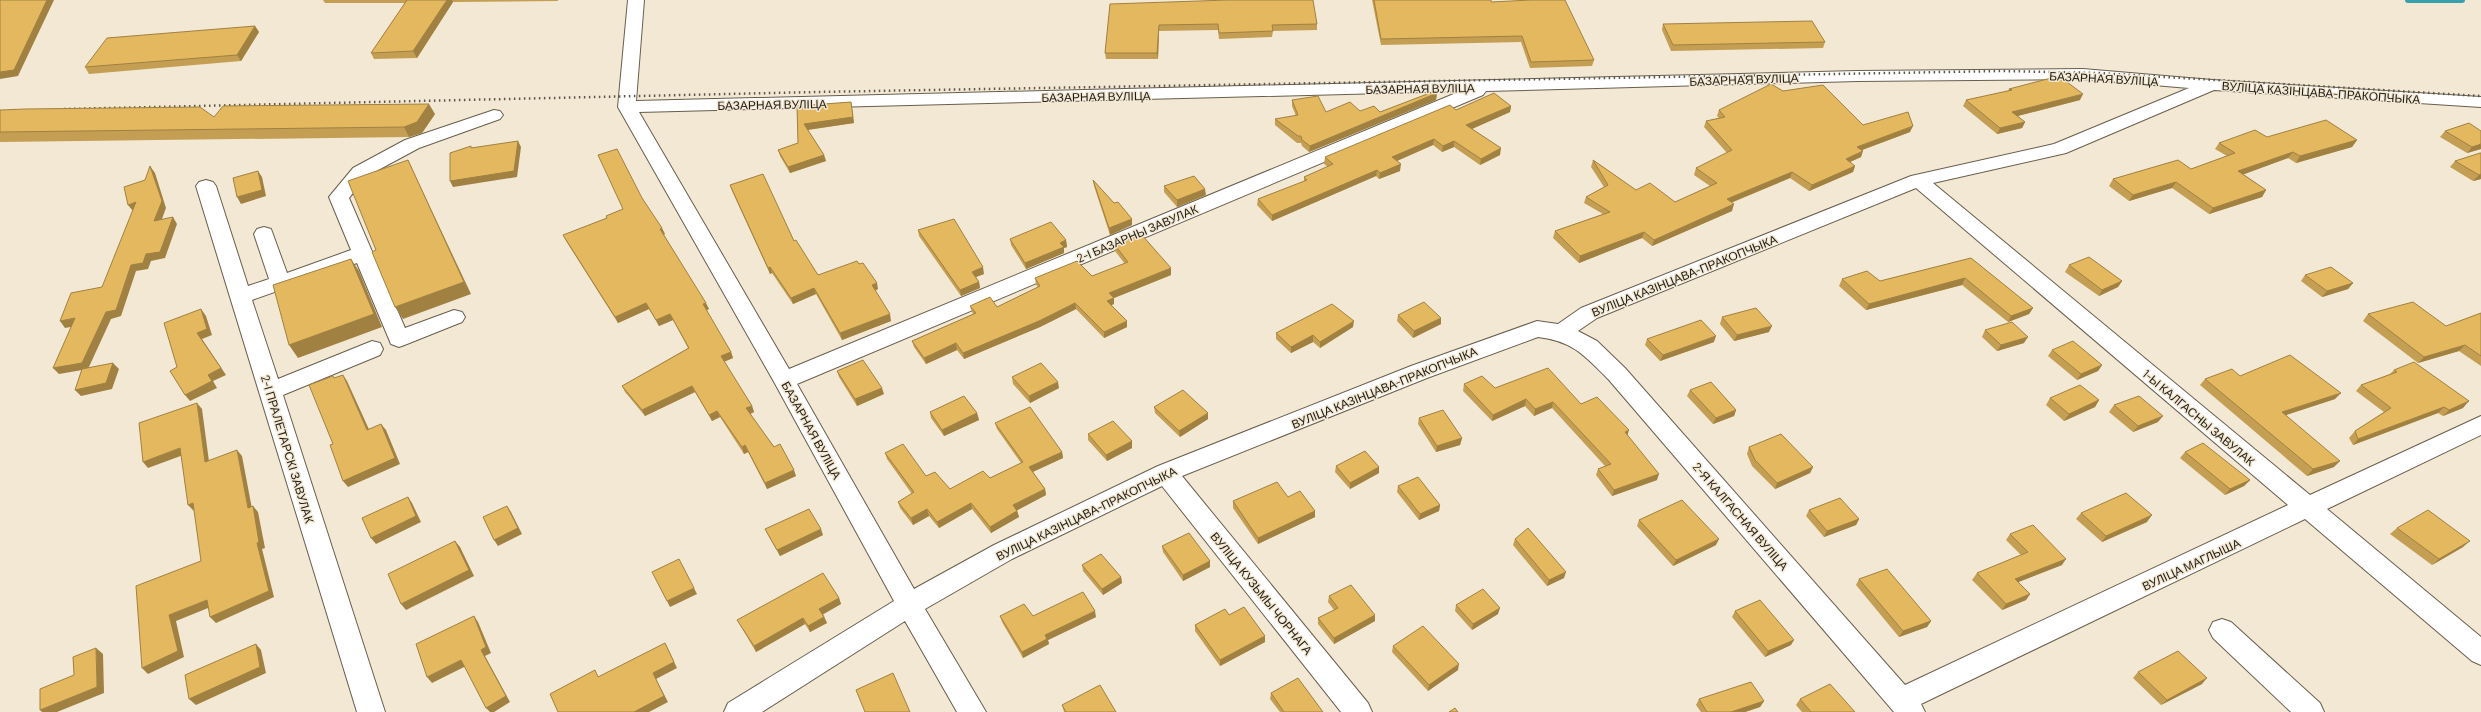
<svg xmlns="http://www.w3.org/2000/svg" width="2481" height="712" font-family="Barlow,sans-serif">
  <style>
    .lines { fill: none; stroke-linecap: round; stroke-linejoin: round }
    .stream { stroke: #36a0ac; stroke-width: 6 }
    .minor-casing { stroke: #685e4d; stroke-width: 2 }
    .minor { fill: #fff; fill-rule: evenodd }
    .rail { stroke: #5b554a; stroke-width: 2.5; stroke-dasharray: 1.5 3.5; stroke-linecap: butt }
    .wall { fill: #c49e52 }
    .shaded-wall { fill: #a08142 }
    .building { fill: #e4b85f; stroke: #a08142 }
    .labels { text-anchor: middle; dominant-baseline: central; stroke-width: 3; stroke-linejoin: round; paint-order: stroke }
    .street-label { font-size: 12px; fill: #211d15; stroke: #f3e8d4 }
  </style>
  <rect width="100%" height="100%" fill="#f3e8d4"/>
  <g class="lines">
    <path class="stream" d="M2408 0H2462"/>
    <defs>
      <path id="minor" d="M628 0H644L636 101 1857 71 2083 69 2212 80 2481 97V107L2214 90 2066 153 1933 183 2310 495 2481 416V435L2327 509 2481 637V665L2472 661 2305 519 1921 704 1925 712H1894L1609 380C1585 356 1573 341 1538 337L1427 378 1182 476 1368 703 1372 712H1341L1162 486 1012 559 925 609 986 712H957L905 621 762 712H724L728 703 894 601 773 380 618 107ZM2083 79 2189 88 2054 144 1911 176 1581 308 1558 324 1537 321 1411 366 1158 466 994 545 914 589 797 384 1483 95 1486 91 1857 81ZM1461 91 789 369 639 112ZM1916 188 2288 505 1905 685 1625 368 1597 341 1578 331 1597 318Z
        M494 110 500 111 503 115 500 119 419 148 367 176 349 198 405 328 454 310 462 312 465 317 462 322 407 344 399 347 391 344 357 263 252 300 278 379 372 341 380 343 383 349 380 355 283 395 385 712H357L196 186 199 182 206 180 213 182 216 186 248 286 269 279 254 234 257 229 264 227 271 229 287 273 351 250 329 197 353 168 405 140Z
        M2222 619 2231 622 2320 703 2324 712H2291L2213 638 2209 630 2213 622Z"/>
    </defs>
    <use href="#minor" class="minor-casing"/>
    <use href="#minor" class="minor"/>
    <path class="rail" d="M64 109 816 92 2002 71 2099 73 2481 96"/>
  </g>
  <path class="wall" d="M323 0H558V1L453 2 417 58 374 59 371 53 405 3H325Z
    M1372 0H1491V2L1594 60 1592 66 1530 68 1521 42 1381 45Z
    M1110 4 1317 24V30L1273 31 1272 37 1219 39 1218 30 1159 31 1158 59H1106L1105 53Z
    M1663 24 1825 42 1823 48 1671 51 1662 30Z
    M255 26 259 32 241 61 89 74 85 67Z
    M2009 89 2080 100 2018 116 2025 122 2022 128 1997 134 1963 106 1966 100 2008 91Z
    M1783 91 1863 125 1910 132 1862 150 1861 157 1850 162 1855 166 1853 172 1809 191 1790 178 1731 203 1732 211 1652 246 1642 238 1579 263 1553 238 1555 231 1603 214 1584 203 1586 197 1604 187 1591 167 1593 160 1636 190 1675 202 1710 186 1694 175 1696 168 1727 153 1704 127 1706 121 1719 118 1717 116 1719 110Z
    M1437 93 1436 100 1309 152 1302 146 1301 143H1297L1275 125V119L1296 116 1292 106V100L1326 112H1380Z
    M851 102 854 123 808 130 824 155 826 161 790 173 780 156 778 150 798 143 797 106Z
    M1511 106 1510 112 1472 129 1500 155 1480 165 1454 147 1442 152 1433 145 1397 161 1400 171 1379 179 1376 176 1272 221 1257 205 1258 199 1304 182V177L1328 167 1324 164 1325 157 1456 110Z
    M0 110 214 117 435 114 422 133 409 137 0 142Z
    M2445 131 2481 149 2467 153 2440 137Z
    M2267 137 2357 140 2352 147 2296 163 2288 158 2243 174 2266 190 2262 197 2209 214 2172 188 2129 201 2109 186 2113 179 2191 169 2227 156 2215 149 2219 143Z
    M2481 153V179L2473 181 2450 167 2455 161Z
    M1093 180 1114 203 1132 219V225L1110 235 1094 186Z
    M730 185 794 241 818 275 878 289 875 291 891 321 842 340 816 294 793 304 772 273 770 274 732 191Z
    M1164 186 1206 195 1177 207 1164 192Z
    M642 198 665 234 664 235 709 309 706 310 731 352 733 358 724 362 752 406 754 412 750 414 796 476 767 489 748 452 744 454 720 417 712 421 695 392 645 416 625 392 622 386 688 348 673 320 659 326 649 309 618 323 566 241 563 235 607 218 606 216 623 209Z
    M918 230 984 274 976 277 979 282 980 288 961 296 919 236Z
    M1010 239 1066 240 1067 247 1064 248V253L1026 269 1011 245Z
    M1115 245 1171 275 1114 298V304L1111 305 1127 327 1104 338 1076 309 1040 327 964 359 957 350 926 364 914 347 912 341 973 314 972 312 970 306 997 307 1038 287 1036 285 1035 278 1092 276 1125 264 1115 251Z
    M1971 258 2033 308 2029 314 2008 322 1962 285 1866 310 1839 286 1842 279 1880 281Z
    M2069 265 2122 281 2118 287 2099 296 2065 272Z
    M2305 275 2353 283 2348 289 2322 297 2301 281Z
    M2481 313V366L2459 351 2418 363 2363 321 2368 314 2446 326Z
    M1398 315 1441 324 1413 338 1397 321Z
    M1722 317 1769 332 1734 341 1720 324Z
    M1353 327 1320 348 1313 342 1291 353 1276 339V333Z
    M1985 330 2024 343 1997 351 1982 337Z
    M1647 339 1714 342 1660 361 1645 345Z
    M2052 350 2102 365 2098 371 2077 380 2048 356Z
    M2394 370 2463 408 2443 416 2438 413 2353 445 2349 438 2355 431 2384 412 2356 391 2361 385 2390 374Z
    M837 371 884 394 857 406 839 377Z
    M2240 376 2335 399 2286 415 2334 467 2307 476 2200 385 2205 379Z
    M1012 377 1059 388 1030 403 1013 384Z
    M1464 384 1495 388 1581 404 1627 435 1657 480 1612 496 1596 475 1598 469 1605 466 1552 408 1534 416 1525 406 1492 421 1463 391Z
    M1690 390 1736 410 1734 416 1713 424 1687 396Z
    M2050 398 2099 400 2095 407 2064 421 2046 405Z
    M2114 405 2158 422 2133 432 2109 412Z
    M1154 407 1208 419 1180 437 1155 413Z
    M930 412 977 413 979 420 944 436 931 418Z
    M1419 418 1462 438 1460 445 1436 452 1418 424Z
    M995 423 1062 452 1063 458 1033 472 1045 489 1046 495 1017 510 1019 517 991 533 972 509 939 528 929 516 913 525 900 508 898 502 912 494 887 459 885 453 950 489 990 478 1021 463 997 429Z
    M1088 434 1132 441V448L1107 461 1088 440Z
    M1749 447 1813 467 1810 473 1775 489 1752 466 1747 454Z
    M2185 452 2250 480 2244 486 2225 495 2180 458Z
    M1336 466 1379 467V473L1350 489 1335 472Z
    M1398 486 1440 505 1439 511 1419 520 1397 492Z
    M1288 497 1315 511V517L1258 544 1233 508V501Z
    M1809 510 1859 519 1856 525 1824 537 1806 516Z
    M2081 513 2147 522 2102 542 2076 519Z
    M1639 520 1716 545 1673 566 1637 526Z
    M2397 528 2463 547 2432 565 2390 534Z
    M765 529 823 535 780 556 768 535Z
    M2010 534 2062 565 2018 582 2030 594 2026 600 2002 610 1972 580 1977 573 2021 555 2006 540Z
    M1515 539 1564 578 1547 586 1513 545Z
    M1162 546 1210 561V567L1183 581 1163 552Z
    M1082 565 1121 577 1122 583 1103 595 1083 571Z
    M1859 579 1931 621 1927 627 1899 637 1856 585Z
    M1329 596 1375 621 1334 644 1318 624V618L1334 610 1328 602Z
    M839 598 841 604 823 614 827 623 810 632 805 624 756 652 740 625 737 620Z
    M1456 605 1498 614 1472 630 1455 611Z
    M1735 611 1791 645 1765 657 1732 617Z
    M1229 615 1265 642 1220 666 1195 631V625Z
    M1000 616H1033L1096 617 1048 640 1049 644 1023 658 1002 622Z
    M1393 646 1458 670 1428 691 1392 652Z
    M2138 672 2202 684 2161 705 2133 678Z
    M1271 693 1323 712H1280L1270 699Z
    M1699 699 1764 701 1760 707 1745 712H1701L1696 705Z
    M1800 699 1855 712H1802L1796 705Z
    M1062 705 1116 712H1064Z"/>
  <path class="shaded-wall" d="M47 0H54L18 76 0 79V72Z
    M447 0H452L453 2 417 58 413 51Z
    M1159 25V31L1158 59 1157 53Z
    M255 26 259 32 241 61 237 55Z
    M1437 93 1436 100 1309 152 1310 146Z
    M2083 94 2080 100 2009 118 2012 112Z
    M851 102 854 123 806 130 804 124Z
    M429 104 435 114 422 133 409 137 404 127Z
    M1511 106 1510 112 1465 132 1466 125Z
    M2025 122 2022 128 1997 134 2000 128Z
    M1913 126 1910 132 1854 153 1857 147Z
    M1434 139 1433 145 1392 163V157Z
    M2357 140 2352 147 2296 163 2300 156Z
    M518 141 521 147 517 177 453 187 450 181Z
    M1454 141V147L1442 152 1443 146Z
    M2481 144V149L2467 153 2472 147Z
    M1501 148 1500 155 1480 165 1481 159Z
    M1863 151 1861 157 1843 165 1846 159Z
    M2293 152 2288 158 2234 178 2238 171Z
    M824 155 826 161 790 173 788 167Z
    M408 160 414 173 471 294 403 319 395 307Z
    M1401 164 1400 171 1379 179 1380 173Z
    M150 166 155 173 166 208 159 227 154 221Z
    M1855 166 1853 172 1809 191 1812 185Z
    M1377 170 1376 176 1272 221V215Z
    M258 171 262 177 266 196 241 204 237 197Z
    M1792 172 1790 178 1725 205 1727 199Z
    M2481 174V179L2473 181 2479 175Z
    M2176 182 2172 188 2129 201 2133 195Z
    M1205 189 1206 195 1177 207V200Z
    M2266 190 2262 197 2209 214 2213 208Z
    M136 202 133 211 128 205Z
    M1734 204 1732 211 1652 246 1654 240Z
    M173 217 177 224 165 258 151 261 148 269 136 271 121 316 111 319 88 369 59 374 53 368 106 312 131 265 146 254Z
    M1132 219V225L1110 235 1109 228Z
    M662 228 665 234 662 235 660 229Z
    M1644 232 1642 238 1579 263 1580 256Z
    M1066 240 1067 247 1064 248V253L1026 269 1025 263 1060 243Z
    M351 259 359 271 382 327 298 358 289 345Z
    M770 267 772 273 770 274 768 268Z
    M983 267 984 274 973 278 972 272Z
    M1171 268V275L1114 298V304L1107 307V301L1109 293Z
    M1965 278 1962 285 1866 310 1869 304Z
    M2122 281 2118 287 2099 296 2102 290Z
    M979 282 980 288 961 296 960 290Z
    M877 283 878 289 873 291 872 285Z
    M2353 283 2348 289 2322 297 2327 291Z
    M814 288 816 294 793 304 791 298Z
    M646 303 649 309 618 323 615 317Z
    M706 303 709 309 705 311 703 304Z
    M1075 303 1076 309 1040 327 964 359 963 353Z
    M2033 308 2029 314 2008 322 2011 316Z
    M201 309 206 316 212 335 202 339 226 375 213 381 217 388 190 401 185 395 208 375 197 333Z
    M670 314 673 320 659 326 656 320Z
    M890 314 891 321 842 340 840 333Z
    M75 318 81 325 65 328 60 321Z
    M1441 318V324L1413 338 1414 331Z
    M1127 321V327L1104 338V332Z
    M1354 321 1353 327 1320 348V342Z
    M1772 326 1769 332 1734 341 1737 335Z
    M1313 335V342L1291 353V347Z
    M1716 336 1714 342 1660 361 1663 355Z
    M2028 337 2024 343 1997 351 2001 345Z
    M956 343 957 350 926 364 924 358Z
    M2465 345 2459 351 2418 363 2424 357Z
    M731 352 733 358 723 362 721 356Z
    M113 363 119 369 112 389 81 396 75 390Z
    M2102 365 2098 371 2077 380 2081 374Z
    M343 375 347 381 372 436 367 430Z
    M1058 382 1059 388 1030 403 1029 396Z
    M692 386 695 392 645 416 642 410Z
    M882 388 884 394 857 406 855 399Z
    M2341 393 2335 399 2277 418 2282 412Z
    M1526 399 1525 406 1492 421 1493 415Z
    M2099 400 2095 407 2064 421 2069 414Z
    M2469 401 2463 408 2443 416 2449 410Z
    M1553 402 1552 408 1534 416 1535 409Z
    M197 403 202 409 210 469 205 462Z
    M752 406 754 412 748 415 746 408Z
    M2444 407 2438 413 2353 445 2358 439Z
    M1736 410 1734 416 1713 424 1716 418Z
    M717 411 720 417 712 421 709 415Z
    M977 413 979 420 944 436 942 430Z
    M1208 413V419L1180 437 1179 431Z
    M2163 416 2158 422 2133 432 2138 426Z
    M381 424 386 430 400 464 348 487 343 481Z
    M1629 430 1627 437 1625 432Z
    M1462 438 1460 445 1436 452 1437 446Z
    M1132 441V448L1107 461 1106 455Z
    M745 445 748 452 744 454 742 447Z
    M180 448 186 454 148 468 143 462Z
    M237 450 242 456 253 514 248 508Z
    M1062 452 1063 458 1030 473 1029 467Z
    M2340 461 2334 467 2307 476 2313 469Z
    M1379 467V473L1350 489V483Z
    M1813 467 1810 473 1775 489 1777 483Z
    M794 470 796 476 767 489 765 483Z
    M1659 474 1657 480 1612 496 1614 490Z
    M2250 480 2244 486 2225 495 2230 489Z
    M1045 489 1046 495 1014 512 1013 505Z
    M408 497 412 503 421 522 376 544 371 538Z
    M193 503 199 509 194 511 188 505Z
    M971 503 972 509 939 528 937 522Z
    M1440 505 1439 511 1419 520 1420 514Z
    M253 506 258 512 265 548 262 549 274 597 216 623 210 617 257 543Z
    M507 506 511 512 522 534 498 546 494 540Z
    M927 509 929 516 913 525 911 518Z
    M1017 511 1019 517 991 533 990 527Z
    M1315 511V517L1258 544V538Z
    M2152 515 2147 522 2102 542 2106 536Z
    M1859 519 1856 525 1824 537 1827 531Z
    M821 529 823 535 780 556 777 550Z
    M1719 539 1716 545 1673 566 1676 560Z
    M455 541 460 547 474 576 406 610 401 604Z
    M2470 541 2463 547 2432 565 2439 559Z
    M2066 559 2062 565 2011 585 2015 579Z
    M1210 561V567L1183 581V575Z
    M1566 572 1564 578 1547 586 1549 580Z
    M1121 577 1122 583 1103 595 1102 589Z
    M694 588 697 594 670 607 667 601Z
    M2030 594 2026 600 2002 610 2006 604Z
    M839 598 841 604 822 615 819 609Z
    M207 600 213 606 176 621 184 657 148 674 142 668 169 615Z
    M1500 608 1498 614 1472 630 1473 624Z
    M1095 611 1096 617 1048 640 1049 644 1023 658 1022 652 1045 635Z
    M1375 615V621L1334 644V638Z
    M474 616 478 622 491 653 485 656 510 702 494 712H490L486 708 481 650Z
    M824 617 827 623 810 632 808 626Z
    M803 618 805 624 756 652 754 646Z
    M1931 621 1927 627 1899 637 1903 631Z
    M1265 636V642L1220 666V660Z
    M1794 640 1791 645 1765 657 1768 651Z
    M665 643 677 668 656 679 668 702 649 712H634L653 673Z
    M256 644 261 650 266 673 196 705 189 699Z
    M96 648 103 654 104 693 57 712H42L40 710 97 687Z
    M461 660 466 666 432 683 427 677Z
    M1459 664 1458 670 1428 691 1429 685Z
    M2207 678 2202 684 2161 705 2167 700Z
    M1764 701 1760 707 1745 712H1731Z"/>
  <path class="building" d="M0 0H47L14 70 0 72Z
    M407 0H447L413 51 371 53Z
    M1228 0H1313L1317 24 1272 25 1273 31 1219 33 1218 24 1159 25 1157 53H1105L1110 4Z
    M1374 0H1491V2L1531 0H1565L1594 60 1531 62 1522 36 1381 39Z
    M1812 21 1825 42 1673 45 1663 24Z
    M255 26 237 55 85 67 107 38Z
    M2059 76 2083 94 2012 112 2025 122 2000 128 1966 100 2012 90 2009 89Z
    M1771 84 1783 91 1823 85 1863 125 1908 112 1913 126 1857 147 1863 151 1846 159 1855 166 1812 185 1792 172 1727 199 1734 204 1654 240 1644 232 1580 256 1555 231 1610 212 1586 197 1608 185 1593 160 1636 190 1650 183 1675 202 1717 183 1696 168 1732 150 1706 121 1725 117 1719 110Z
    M1435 91 1437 93 1310 146 1302 140 1301 136H1298L1275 119 1298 115 1292 100 1318 96 1326 112 1350 102 1360 111 1374 106 1380 112Z
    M1494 93 1511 106 1466 125 1501 148 1481 159 1454 141 1443 146 1434 139 1392 157 1401 164 1380 173 1377 170 1272 215 1258 199 1307 180 1304 177 1333 164 1325 157 1450 105 1456 110Z
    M851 102 853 117 804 124 824 155 788 167 778 150 798 143 797 106Z
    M429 104 417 122 404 127 0 132V110L25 109 200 107 214 117 223 106Z
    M2326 120 2357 140 2300 156 2293 152 2238 171 2266 190 2213 208 2176 182 2133 195 2113 179 2178 160 2191 169 2235 153 2219 143 2255 130 2267 137Z
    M2469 123 2481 131V144L2472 147 2445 131Z
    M518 141 514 171 450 181V153L471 146V148Z
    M617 149 642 198 662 228 660 229 706 303 703 304 731 352 721 356 752 406 746 408 774 447 780 444 794 470 765 483 745 445 742 447 717 411 709 415 692 386 642 410 622 386 689 348 670 314 656 320 646 303 615 317 563 235 607 218 606 216 623 209 598 155Z
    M2480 153H2481V174L2479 175 2455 161Z
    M408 160 464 282 395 307 372 252 376 250 348 181Z
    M150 166 162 201 154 221 173 217 160 252 146 254 143 263 131 265 116 310 106 312 82 363 53 368 75 318 60 321 71 293 102 287 136 202 128 205 124 187 145 180Z
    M258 171 262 190 237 197 233 178Z
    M763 174 794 241 796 240 818 275 857 261 859 264 863 263 877 283 872 285 890 314 840 333 814 288 791 298 770 267 768 268 730 185Z
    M1194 176 1205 189 1177 200 1164 186Z
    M1093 180 1114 203 1118 202 1132 219 1109 228Z
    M954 219 983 267 972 272 979 282 960 290 918 230Z
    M1051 222 1066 240 1060 243 1064 247 1025 263 1010 239Z
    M1141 234 1171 268 1109 293 1114 298 1107 301 1127 321 1104 332 1075 303 1039 321 963 353 956 343 924 358 912 341 976 313 970 306 990 297 997 307 1040 286 1035 278 1077 261 1092 276 1128 262 1115 245Z
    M2089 257 2122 281 2102 290 2069 265Z
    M1971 258 2033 308 2011 316 1965 278 1869 304 1842 279 1867 271 1880 281Z
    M351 259 374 314 289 345 273 285Z
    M2331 267 2353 283 2327 291 2305 275Z
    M1424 302 1441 318 1414 331 1398 315Z
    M2413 302 2446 326 2481 313V356L2465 345 2424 357 2368 314Z
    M1332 304 1354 321 1320 342 1313 335 1291 347 1276 333Z
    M1756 308 1772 326 1737 335 1722 317Z
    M201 309 207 329 197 333 221 368 208 375 212 381 185 395 170 371 177 367 164 323Z
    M1701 320 1716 336 1663 355 1647 339Z
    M2012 322 2028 337 2001 345 1985 330Z
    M2073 341 2102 365 2081 374 2052 350Z
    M2290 355 2341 393 2282 412 2340 461 2313 469 2205 379 2232 369 2240 376Z
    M863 360 882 388 855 399 837 371Z
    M2414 362 2469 401 2449 410 2444 407 2358 439 2355 431 2391 408 2361 385 2397 372 2394 370Z
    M113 363 106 383 75 390 82 369Z
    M1041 363 1058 382 1029 396 1012 377Z
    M1548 368 1581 404 1597 397 1629 430 1625 432 1659 474 1614 490 1598 469 1611 464 1553 402 1535 409 1526 399 1493 415 1464 384 1482 376 1495 388Z
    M343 375 367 430 381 424 395 458 343 481 330 445 333 444 309 385 333 376 334 378Z
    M1711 382 1736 410 1716 418 1690 390Z
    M2080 385 2099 400 2069 414 2050 398Z
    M1183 390 1208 413 1179 431 1154 407Z
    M964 396 977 413 942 430 930 412Z
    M2139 396 2163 416 2138 426 2114 405Z
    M197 403 205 462 237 450 248 508 253 506 259 542 257 543 269 591 210 617 207 600 169 615 178 651 142 668 136 586 201 561 193 503 188 505 180 448 143 462 139 423Z
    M1030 407 1062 452 1029 467 1045 489 1013 505 1017 511 990 527 971 503 937 522 927 509 911 518 898 502 914 492 885 453 903 444 926 476 935 472 950 489 983 471 990 478 1023 462 995 423Z
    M1443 410 1462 438 1437 446 1419 418Z
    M1113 421 1132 441 1106 455 1088 434Z
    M1781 434 1813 467 1777 483 1755 460 1749 447Z
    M2203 443 2250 480 2230 489 2185 452Z
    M1365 451 1379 467 1350 483 1336 466Z
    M1418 477 1440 505 1420 514 1398 486Z
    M1277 482 1288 497 1300 491 1315 511 1258 538 1233 501Z
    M2126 493 2152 515 2106 536 2081 513Z
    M408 497 416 516 371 538 362 518Z
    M1840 498 1859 519 1827 531 1809 510Z
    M1682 500 1719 539 1676 560 1639 520Z
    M507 506 518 528 494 540 483 517Z
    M809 509 821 529 777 550 765 529Z
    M2428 510 2470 541 2439 559 2397 528Z
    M2033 525 2066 559 2015 579 2030 594 2006 604 1977 573 2028 552 2010 534Z
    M1528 528 1566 572 1549 580 1515 539Z
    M1189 533 1210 561 1183 575 1162 546Z
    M455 541 469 570 401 604 388 574Z
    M1101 554 1121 577 1102 589 1082 565Z
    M679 559 694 588 667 601 652 572Z
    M1887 569 1931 621 1903 631 1859 579Z
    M823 573 839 598 819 609 824 617 808 626 803 618 754 646 737 620Z
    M1351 585 1375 615 1334 638 1318 618 1338 608 1329 596Z
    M1483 589 1500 608 1473 624 1456 605Z
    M1083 592 1095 611 1045 635 1047 639 1022 652 1000 616 1024 604 1033 616Z
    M1760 600 1794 640 1768 651 1735 611Z
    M1244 607 1265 636 1220 660 1195 625 1225 609 1229 615Z
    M474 616 486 647 481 650 506 696 486 708 461 660 427 677 416 644Z
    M1423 626 1459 664 1429 685 1393 646Z
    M665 643 674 662 653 673 664 696 634 712H558L550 694 595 670 598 677Z
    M256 644 260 667 189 699 185 675Z
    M96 648 97 687 40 710V689L74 675 73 657Z
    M2178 651 2207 678 2167 700 2138 672Z
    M893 673 910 712H865L856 690Z
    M1298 678 1323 712H1284L1271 693Z
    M1751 682 1764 701 1731 712H1707L1699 699Z
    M1830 684 1855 712H1811L1800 699Z
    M1100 685 1116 712H1066L1062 705Z
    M1455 708 1458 712H1449Z"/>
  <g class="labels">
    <g class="street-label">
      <text transform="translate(2104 78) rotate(3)">БАЗАРНАЯ ВУЛІЦА</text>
      <text transform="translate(1744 79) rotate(-2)">БАЗАРНАЯ ВУЛІЦА</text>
      <text transform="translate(1420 88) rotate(-1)">БАЗАРНАЯ ВУЛІЦА</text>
      <text transform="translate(2321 92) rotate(4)">ВУЛІЦА КАЗІНЦАВА-ПРАКОПЧЫКА</text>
      <text transform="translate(1096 96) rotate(-1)">БАЗАРНАЯ ВУЛІЦА</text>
      <text transform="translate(772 104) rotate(-1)">БАЗАРНАЯ ВУЛІЦА</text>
      <text transform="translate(1137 233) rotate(-23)">2-І БАЗАРНЫ ЗАВУЛАК</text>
      <text transform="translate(1684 275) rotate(-22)">ВУЛІЦА КАЗІНЦАВА-ПРАКОПЧЫКА</text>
      <text transform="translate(1384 387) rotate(-22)">ВУЛІЦА КАЗІНЦАВА-ПРАКОПЧЫКА</text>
      <text transform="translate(2199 417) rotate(40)">1-Ы КАЛГАСНЫ ЗАВУЛАК</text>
      <text transform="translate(812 430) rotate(61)">БАЗАРНАЯ ВУЛІЦА</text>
      <text transform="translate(288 449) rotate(73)">2-І ПРАЛЕТАРСКІ ЗАВУЛАК</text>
      <text transform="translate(1086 513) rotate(-26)">ВУЛІЦА КАЗІНЦАВА-ПРАКОПЧЫКА</text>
      <text transform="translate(1741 516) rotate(49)">2-Я КАЛГАСНАЯ ВУЛІЦА</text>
      <text transform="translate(2191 564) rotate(-25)">ВУЛІЦА МАГЛЫША</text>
      <text transform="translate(1262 593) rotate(51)">ВУЛІЦА КУЗЬМЫ ЧОРНАГА</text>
    </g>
  </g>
</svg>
